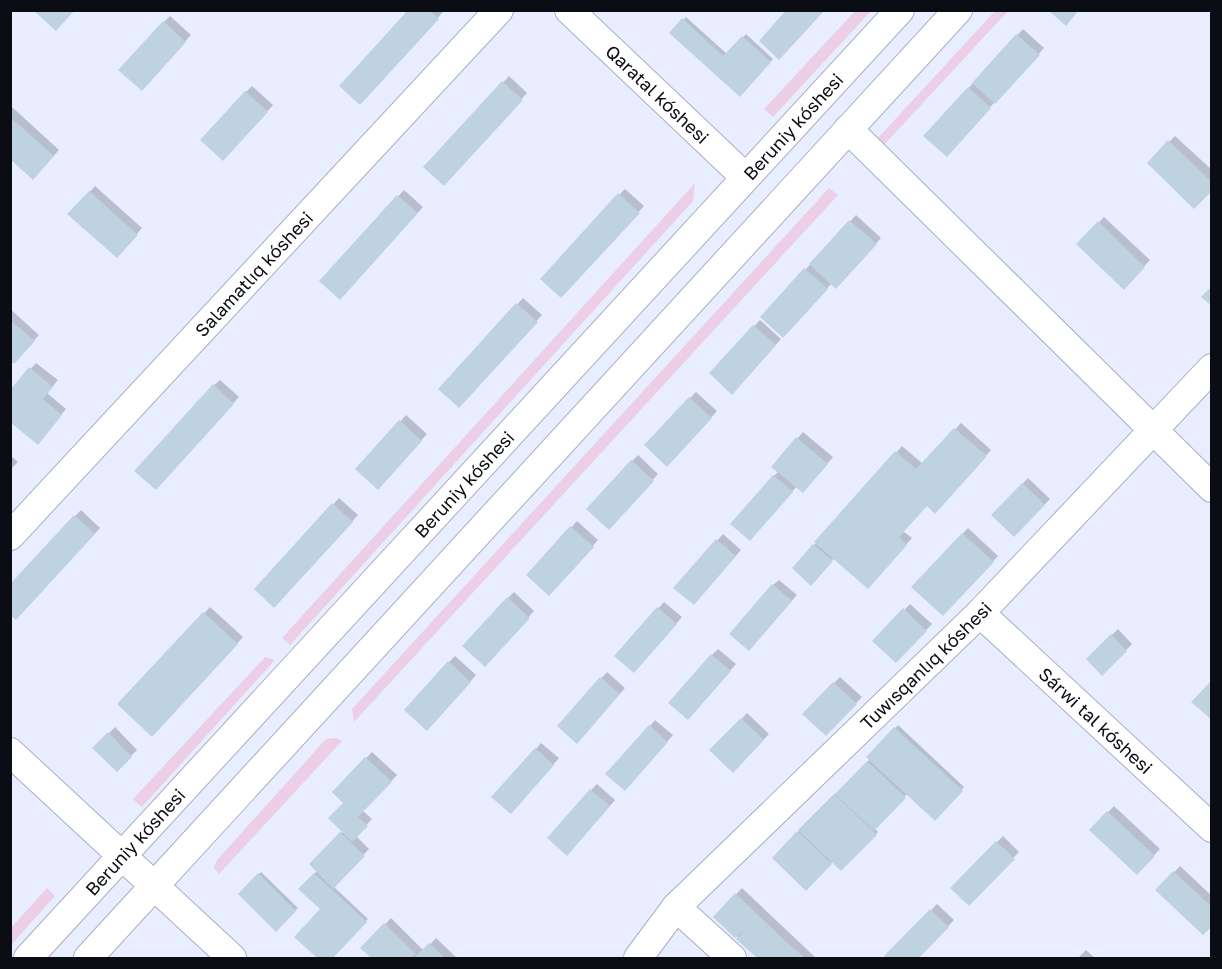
<svg xmlns="http://www.w3.org/2000/svg" width="1222" height="969" font-family="'Golos Text',sans-serif">
  <style>
    .green { fill: #eccee7 }
    .shadow { fill: #0003 }
    .building { fill: #bed2e0 }
    .lines { fill: none; stroke-linecap: round; stroke-linejoin: round }
    .minor-casing { stroke: #a8afc3; stroke-width: 30 }
    .minor { stroke: #fff; stroke-width: 28 }
    .labels { text-anchor: middle; dominant-baseline: central; stroke-width: 4.5; stroke-linejoin: round; paint-order: stroke }
    .street-label { font-size: 18px; fill: #0b0d14; stroke: #e8eeff }
  </style>
  <rect width="100%" height="100%" fill="#e8eeff"/>
  <path class="green" d="M856 10 871 11 773 117 764 109Z
    M995 11H1008L884 145 878 138Z
    M695 183 693 201 290 645 282 638Z
    M829 188 838 195 354 722 352 709Z
    M265 657 275 660 142 807 133 799Z
    M336 738 342 741 219 874 214 868 217 860 326 739Z
    M47 888 55 896 11 945V928Z"/>
  <path class="shadow" d="M410 10 443 12 366 98Z
    M170 16 191 35 147 83 164 22Z
    M686 17 727 54 746 34 773 59 740 95 671 33Z
    M1023 29 1044 48 952 149 925 135Z
    M509 76 527 93 450 178 425 167Z
    M252 86 273 105 229 153 246 92Z
    M12 107 59 150 39 172 10 157Z
    M1175 136 1212 170V189L1149 163Z
    M95 186 142 228 123 250 70 214Z
    M625 189 644 206 567 291 620 194Z
    M404 190 423 207 345 292 321 280Z
    M856 215 881 238 842 281 832 283 788 330 806 269Z
    M1104 217 1150 260 1124 288 1078 244Z
    M523 298 542 315 465 400 440 389Z
    M10 309 39 335 19 357 10 359Z
    M760 320 781 339 738 387 711 373Z
    M36 363 58 380 47 393 66 409 43 437 10 392Z
    M220 380 239 397 161 482 214 385Z
    M696 392 717 411 673 459 690 398Z
    M406 415 427 434 383 482 357 469Z
    M961 423 991 450 941 506 927 504 903 531 912 538 873 581 834 558 817 578 794 568 902 446 923 464Z
    M803 432 833 457 809 485 797 486 756 533 774 476 779 471 773 466Z
    M10 455 18 462 10 470Z
    M638 455 658 474 615 522 588 508Z
    M1028 478 1050 499 1014 535 993 515Z
    M339 498 358 515 280 600 256 589Z
    M81 510 100 528 22 612 75 516Z
    M577 521 598 540 555 588 528 575Z
    M968 528 998 556 943 614 913 587Z
    M723 534 741 550 699 598 675 588Z
    M779 580 797 595 755 643 773 585Z
    M514 592 534 611 491 659 508 598Z
    M664 602 682 617 639 665 616 656Z
    M910 604 932 624 896 661 874 641Z
    M210 607 243 637 152 735 119 704Z
    M1118 629 1132 644 1102 674 1088 659Z
    M718 649 736 664 693 713 712 655Z
    M455 656 476 675 433 723 449 662Z
    M607 672 625 688 582 736 559 726Z
    M840 677 862 697 826 734 804 714Z
    M747 713 769 734 733 771 712 750Z
    M655 720 673 735 631 783 650 726Z
    M898 725 964 787 935 819 907 794 874 828 878 832 841 869 833 861 806 889 798 832 870 759 868 757Z
    M115 727 137 750 117 770 95 748Z
    M541 743 559 758 517 807 536 749Z
    M372 752 397 775 363 811 372 819 356 836 369 849 333 886 368 919 331 958H319L296 937 322 909 300 889 317 871 311 864 343 831 345 802 334 792Z
    M597 784 615 800 573 848 591 790Z
    M1114 806 1160 849 1137 873 1091 830Z
    M1003 836 1019 852 969 904 952 888Z
    M1180 866 1212 896V924L1157 890Z
    M261 872 298 908 276 930 240 894Z
    M742 888 816 958H761L715 917Z
    M937 904 954 920 917 958H889L887 956Z
    M391 918 424 951 436 938 457 958H374L362 948Z
    M1086 950 1095 958H1078Z"/>
  <path class="building" d="M33 10H75L56 31Z
    M408 10H429L439 19 360 105 339 86Z
    M786 10H825L779 60 759 41Z
    M1048 10H1079L1066 26Z
    M682 18 723 56 742 36 771 62 740 97 669 33Z
    M163 21 186 42 142 91 118 70Z
    M1016 34 1040 55 995 104 972 83Z
    M502 81 523 100 444 186 423 167Z
    M968 87 991 108 947 157 923 136Z
    M245 91 268 112 223 161 200 140Z
    M10 117 54 156 33 180 10 159Z
    M1168 140 1212 182V191L1194 209 1147 163Z
    M89 191 138 235 117 258 67 214Z
    M618 193 640 213 561 298 540 279Z
    M397 195 418 213 340 300 319 281Z
    M849 220 877 244 836 289 809 264Z
    M1098 221 1145 267 1124 290 1076 244Z
    M804 268 828 289 783 338 760 317Z
    M1212 286V306L1201 297Z
    M516 303 538 322 459 408 438 389Z
    M10 320 35 341 14 364 10 361Z
    M753 325 776 345 732 395 709 373Z
    M29 367 53 387 43 399 62 415 38 445 10 422V390Z
    M213 384 234 404 156 490 134 471Z
    M689 397 712 418 667 467 644 445Z
    M399 420 422 441 378 490 355 469Z
    M954 428 987 456 935 514 927 506 899 537 907 545 868 589 814 542 895 451 916 469Z
    M796 437 828 464 803 493 771 467Z
    M631 460 654 481 609 530 586 509Z
    M773 475 793 492 750 541 730 524Z
    M1022 483 1045 505 1014 537 991 515Z
    M332 503 353 522 274 608 254 589Z
    M74 515 95 534 16 620 10 615V584Z
    M570 526 594 547 549 596 526 575Z
    M962 533 994 562 943 616 911 587Z
    M716 539 736 556 694 605 673 588Z
    M813 544 833 561 811 586 792 568Z
    M772 584 792 601 749 651 729 634Z
    M507 597 530 618 485 667 462 646Z
    M657 607 677 624 634 673 614 656Z
    M903 608 927 631 896 663 872 641Z
    M203 612 238 644 152 737 117 704Z
    M1111 634 1127 651 1102 676 1086 659Z
    M711 654 731 671 688 720 668 703Z
    M448 661 471 682 427 731 404 710Z
    M600 677 620 694 577 744 557 726Z
    M1212 680V720L1191 702Z
    M833 682 857 704 826 736 802 714Z
    M741 718 764 740 733 773 709 750Z
    M649 725 668 742 625 791 605 774Z
    M894 727 963 791 935 821 866 757Z
    M108 732 132 757 117 772 92 748Z
    M535 748 554 765 511 814 491 797Z
    M365 757 392 782 358 817 368 826 352 842 328 818 343 803 332 792Z
    M867 761 906 798 874 831 835 794Z
    M590 789 610 806 567 856 547 838Z
    M834 794 877 835 841 871 798 830Z
    M1107 811 1155 856 1137 875 1089 830Z
    M797 831 832 864 806 891 772 858Z
    M340 832 365 856 333 889 309 864Z
    M996 841 1015 859 969 906 950 888Z
    M1173 871 1212 907V926L1203 935 1155 890Z
    M258 873 296 911 276 932 238 894Z
    M314 873 367 922 333 958H317L294 937 320 909 298 889Z
    M735 893 781 937 805 958H757L736 939 745 929 735 938 713 917Z
    M930 909 949 927 919 958H887L884 956Z
    M384 923 416 954 412 958H371L360 948Z
    M429 943 445 958H414Z"/>
  <g class="lines">
    <defs>
      <g id="minor">
        <path id="s1" d="M569 10 745 177"/>
        <path d="M848 129 1212 488"/>
        <path id="s2" d="M10 536 499 10"/>
        <path id="s3" d="M980 613 1212 828"/>
        <path d="M10 752 232 958"/>
        <path d="M676 907 732 958"/>
        <path id="s4" d="M28 958 900 10"/>
        <path d="M88 958 958 10"/>
        <path id="s5" d="M638 958 676 907 980 613 1212 368"/>
      </g>
    </defs>
    <use href="#minor" class="minor-casing"/>
    <use href="#minor" class="minor"/>
  </g>
  <g class="labels">
    <g class="street-label">
      <text stroke="none"><textPath href="#s1" startOffset="122">Qaratal kóshesi</textPath></text>
      <text stroke="none"><textPath href="#s4" startOffset="1130">Beruniy kóshesi</textPath></text>
      <text stroke="none"><textPath href="#s2" startOffset="358">Salamatlıq kóshesi</textPath></text>
      <text stroke="none"><textPath href="#s4" startOffset="644">Beruniy kóshesi</textPath></text>
      <text stroke="none"><textPath href="#s5" startOffset="411">Tuwısqanlıq kóshesi</textPath></text>
      <text stroke="none"><textPath href="#s3" startOffset="158">Sárwi tal kóshesi</textPath></text>
      <text stroke="none"><textPath href="#s4" startOffset="158">Beruniy kóshesi</textPath></text>
    </g>
  </g>
  <rect width="1222" height="969" fill="none" stroke="#0b0d14" stroke-width="24"/>
</svg>
